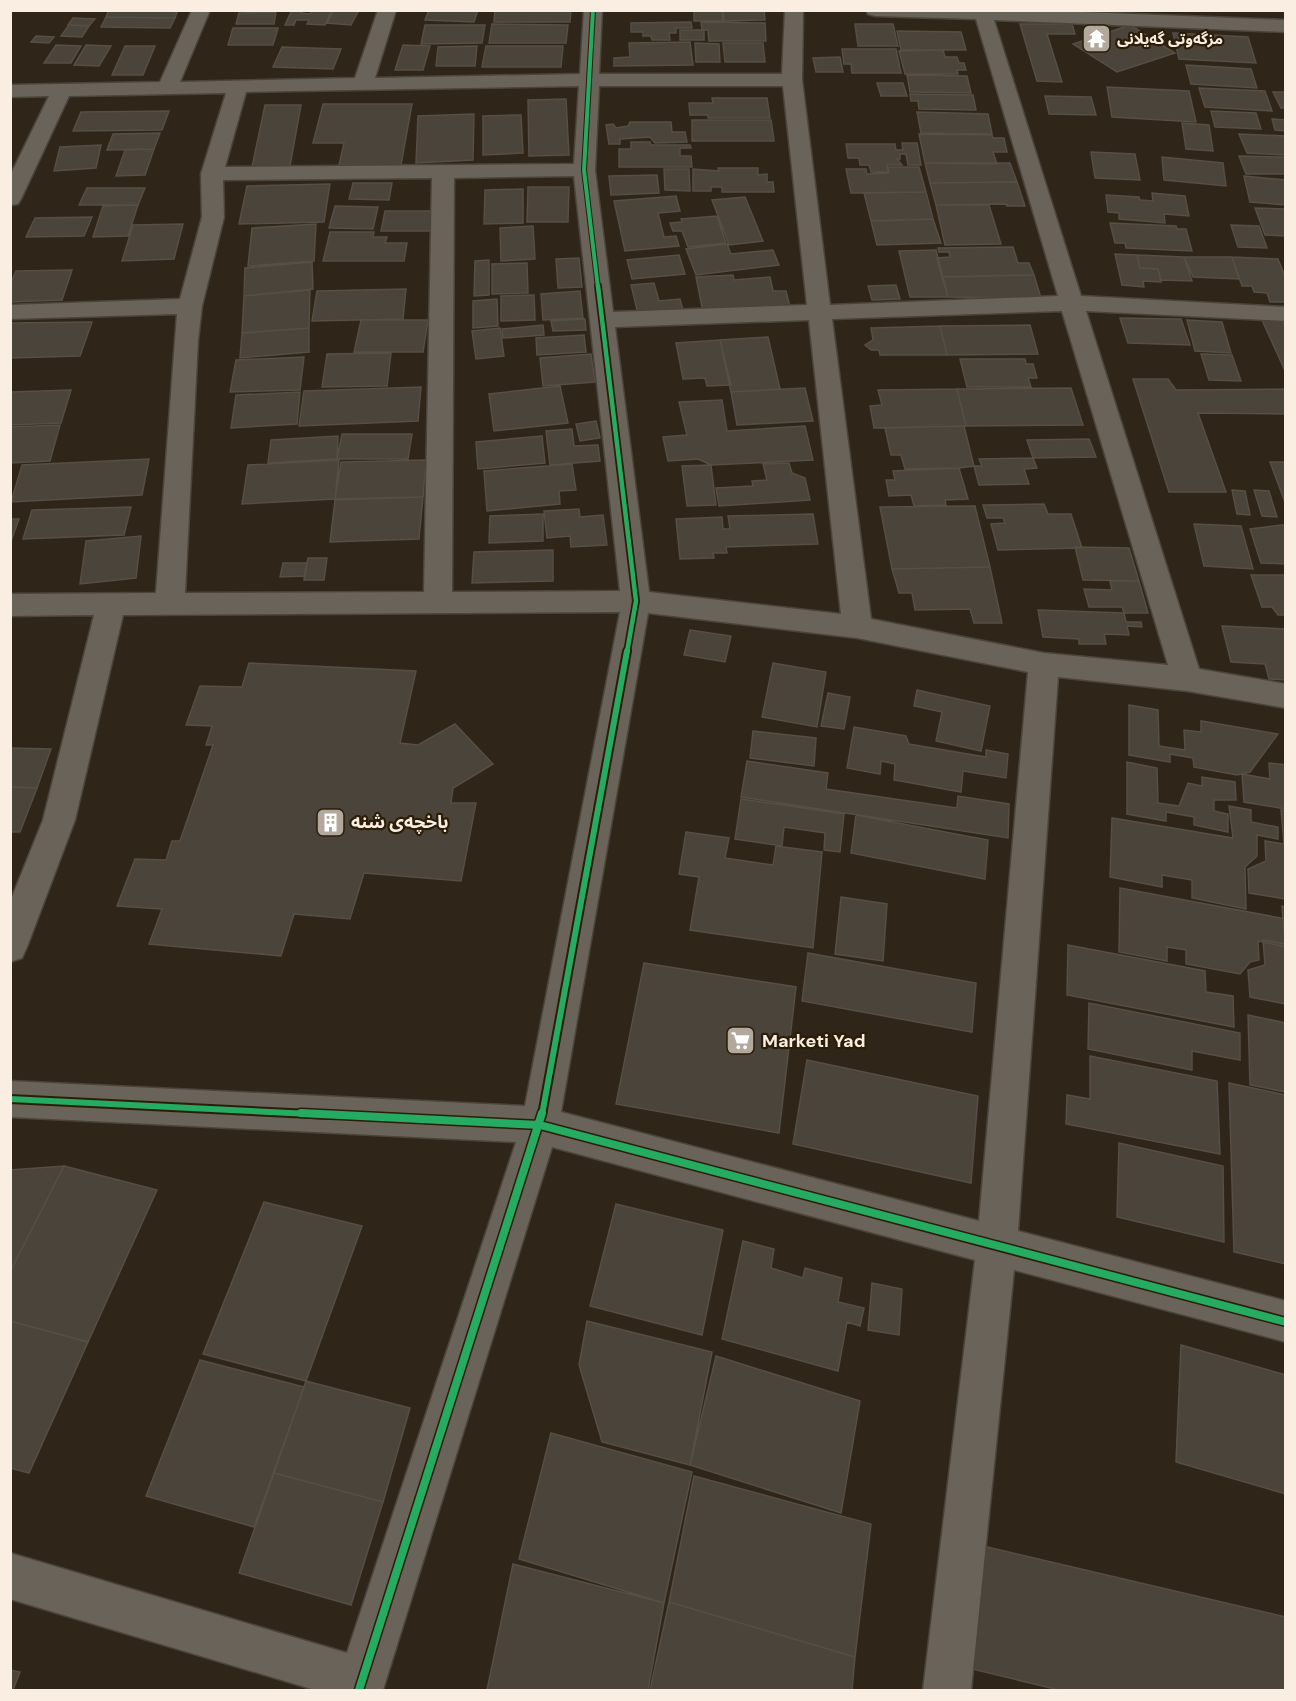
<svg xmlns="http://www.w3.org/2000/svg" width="1296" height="1701" font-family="'DM Sans','Noto Sans Arabic',sans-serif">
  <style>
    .building { fill: #4b443a; stroke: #574e44; stroke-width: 1.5 }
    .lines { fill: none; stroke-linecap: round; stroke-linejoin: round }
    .minor-casing { stroke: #4b443b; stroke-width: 3 }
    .minor { fill: #6a635a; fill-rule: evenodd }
    .cycleway-far3-casing { stroke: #2c1d08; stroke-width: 6 }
    .cycleway-far2-casing { stroke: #2c1d08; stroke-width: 8 }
    .cycleway-far1-casing { stroke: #2c1d08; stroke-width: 10 }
    .cycleway-casing { stroke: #2c1d08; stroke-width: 11 }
    .cycleway-far3 { stroke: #26ab63; stroke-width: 4 }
    .cycleway-far2 { stroke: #26ab63; stroke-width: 4.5 }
    .cycleway-far1 { stroke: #26ab63; stroke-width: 6 }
    .cycleway { stroke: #26ab63; stroke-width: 8 }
    .labels { text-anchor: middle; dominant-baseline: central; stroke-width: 4.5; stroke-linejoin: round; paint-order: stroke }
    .far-poi-label { font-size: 15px; font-weight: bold; fill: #f9eee1; stroke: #2c1d08; text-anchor: start }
    .poi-label { font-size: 18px; font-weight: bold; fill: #f9eee1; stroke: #2c1d08; text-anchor: start }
  </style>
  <rect width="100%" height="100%" fill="#2f2619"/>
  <path class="building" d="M109 10H178L175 18 106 17Z
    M292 10H303L301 13 310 14 312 10H332L325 25 307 24 309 20H296L294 25H285Z
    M334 10H359L351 25 327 23Z
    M429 10H478L474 22 425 20Z
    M495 10H571L570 22H494Z
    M694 10H722L723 21H694Z
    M723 10H764L765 20 724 21Z
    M276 12 274 24H236L239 13Z
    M106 17 175 18 170 28 101 27Z
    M73 18 95 19 89 26 68 25Z
    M691 22 692 28H676V33H669L670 40H652L651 36H643V32H631V23Z
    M701 22 765 23 766 41H709L708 30H702Z
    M492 24 568 25 566 43H489Z
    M855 24H893L898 46H858Z
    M1020 24H1072L1075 34H1047L1062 82 1037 81Z
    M69 25 89 26 82 37 61 36Z
    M425 25H485L482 43 421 44Z
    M1130 25 1175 53 1117 72 1073 44Z
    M233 28H278L273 45H228Z
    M680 30H704V40H680Z
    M897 31 961 32 966 50H901Z
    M1173 33 1248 37 1256 63 1179 59Z
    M36 36 54 37 49 43 31 42Z
    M690 42 693 65 614 66V58L630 57 629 43Z
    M695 43 719 44 720 62H696Z
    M723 43H763L765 62H725Z
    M56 45 81 46 71 63H44Z
    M86 45 111 46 99 66 74 65Z
    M403 45 430 46 423 70H395Z
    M125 46H155L143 75H112Z
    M477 46 475 66H436L438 47Z
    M486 46H563L561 67H482Z
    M282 47 341 49 333 69 273 67Z
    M842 49H896L901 73H852L851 64H844Z
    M943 50 945 57H957L959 63H964L966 70H957L958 74H905L899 51Z
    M840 57 843 72H816L813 58Z
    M1186 65 1251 69 1257 88 1191 84Z
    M907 75 967 76 971 93 910 92Z
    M877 83H903L907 96H881Z
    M1107 87 1189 91 1196 122 1112 117Z
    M1199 88 1265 91 1272 111 1205 107Z
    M1273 92H1286V108H1281Z
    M910 94 973 95 976 110 919 109 918 101H911Z
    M1045 96 1091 97 1096 115 1049 114Z
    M712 98H767L770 118H708V115H690L689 103H713Z
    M566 99 569 155 529 156 528 100Z
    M323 104H412L401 165H339L344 143H313Z
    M265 105H301L290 166 252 167Z
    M169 111 162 130 73 131 81 112Z
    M1211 111 1256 113 1261 129 1215 127Z
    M917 112 988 114 992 134 921 133Z
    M474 114 473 160 416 163 418 116Z
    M521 115 523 153 483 155V116Z
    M1272 119 1286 120V131L1275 130Z
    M692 120H771L774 141H692Z
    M630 122H671L672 132H685L687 142 655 143 650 137 620 139V144H609L606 125 613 124 616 128 628 126Z
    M1182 123 1209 125 1213 151 1186 149Z
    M160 133 154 149 107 150 113 134Z
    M919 134 992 135 993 138H1004L1007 152H993L997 164 925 163Z
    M1239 134 1286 136V155L1247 153Z
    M631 142H650L651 145H690L691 148H680V156H691L692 167H619V149H631Z
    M902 143H917L921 165H908L906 154H900V159H897L902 165H887L888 172H871L869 165H860L859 158H848L846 144H895L896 150H903Z
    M101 145 96 168 54 171 60 147Z
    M154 149 145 175 116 176 125 150Z
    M1091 152 1135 154 1140 180 1095 178Z
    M1239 156 1286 157V174H1246Z
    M1162 157 1223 163 1226 186 1164 180Z
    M925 163H1010L1017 182 930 183Z
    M888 167H919L926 192 851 193 846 169H866L867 174 889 173Z
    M718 168H758V175L767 174V182H773L774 192H722V187H711V191H693V169L719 171Z
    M664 169H689L690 191 665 190Z
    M657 175 659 193 611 195 609 176Z
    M1244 176 1286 180V205L1250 202Z
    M1017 182 1025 206H1007L1006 204 936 205 930 183Z
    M353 183H392L389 200 349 199Z
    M330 184 324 222 239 224 247 186Z
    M528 187H569L568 222H527Z
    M87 188H145L138 205H79Z
    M523 189V223L484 224 485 190Z
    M926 192 933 219 871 221 864 193Z
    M1152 193 1185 196 1189 216 1164 214 1165 223 1119 219V213L1108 212 1106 195 1139 197 1140 200 1153 201Z
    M676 196 680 211 658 213 664 237 676 236 679 246 625 251 614 201Z
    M745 197 763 241 729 245 712 200Z
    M138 205 128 236 93 237 103 206Z
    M936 205H989L1001 244 945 245Z
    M335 206 378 207 373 229 329 228Z
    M1255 208 1286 209V236L1265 235Z
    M385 211H433L430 231H381Z
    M717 216 726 243 688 247 682 231H673L670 223 682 222 681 219Z
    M92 217 84 236 26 237 35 218Z
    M933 219 941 243 877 245 871 221Z
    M1110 223 1176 226 1177 229H1186L1192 251 1126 248 1125 243H1115Z
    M183 224 174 259 122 261 133 225Z
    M316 224 314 261 248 266 252 228Z
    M1231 225 1259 226 1267 248 1238 247Z
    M533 226 535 259 501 261 500 228Z
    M330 232H374L373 237H387L385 243H407L404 261H323Z
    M727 244 731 254 773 250 779 265 696 275 686 249Z
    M1013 247 1018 263H1029L1034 275 942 277 937 258 950 257 949 252H939L938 248Z
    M936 250 948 297H910L899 251Z
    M1115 254 1137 255 1140 268 1158 269 1161 282 1143 281 1144 287 1122 285Z
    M679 255 685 274 632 279 627 260Z
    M1137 255 1184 257 1192 281 1161 280 1158 269 1140 268Z
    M1184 257H1232L1239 279 1193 277Z
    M1232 257 1278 259 1286 279V302H1270L1267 293 1254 292 1252 286H1242Z
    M579 258 582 287 558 288 556 259Z
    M489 260V295L474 296 475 261Z
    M312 262 313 289 244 296 245 268Z
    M527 263 528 293 492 294V264Z
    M72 270 62 300 10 302V285L16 271Z
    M733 275 734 280 770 277 773 291H786L790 307 703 312 696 277Z
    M1034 275 1041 298 948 297 942 277Z
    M654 283 659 301 680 299 683 310 638 314 631 285Z
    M896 285 900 299 872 300 868 286Z
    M406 289 403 319 312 321 317 291Z
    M310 290 309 328 242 333 244 296Z
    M580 291 583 318 543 320 541 294Z
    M534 295 535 320 501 321V296Z
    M497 299 498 326 473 328V301Z
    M1120 318 1181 319 1190 345 1128 343Z
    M585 319 586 330 553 331 551 321Z
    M361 320H428L423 352H354Z
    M1187 320 1222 322 1231 353 1195 351Z
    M1262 320H1282L1286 329V373Z
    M92 322 80 356 10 358V323Z
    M543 325 544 335 503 338 502 329Z
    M1030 325 1038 354 947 355 940 326Z
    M940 326 947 355H880L879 350H871L865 345 873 340 871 328Z
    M309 328V352L240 358 242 333Z
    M500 328 504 356 476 359 472 331Z
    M584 335 586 352 537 355 536 338Z
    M768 337 780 389 731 392 720 340Z
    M720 340 731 385 707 386 705 378 683 379 676 343Z
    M391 353 387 386 322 387 327 354Z
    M591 354 595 382 543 386 540 358Z
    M1201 354 1232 355 1241 381 1209 380Z
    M304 357 300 390 230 392 236 360Z
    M960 359H1025L1026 364H1033L1037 378H1028L1031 387H967Z
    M1133 379H1168L1176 390 1286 389V414L1198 413 1226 492H1169Z
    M560 386 568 423 494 431 489 394Z
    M421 387 418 421 299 426 304 391Z
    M805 388 813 421 737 425 731 392Z
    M1071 388 1083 425 966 426 957 389Z
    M957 389 966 426 874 428 870 406 882 405 878 390Z
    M71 390 61 423 10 425V392Z
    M300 392 297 424 231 428 236 395Z
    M722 400 727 431 805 426 813 460 711 465 698 459 668 461 663 437 687 435 679 402Z
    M596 421 600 438 580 441 576 424Z
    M60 425 50 461 10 463V427Z
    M964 426 974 466 959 468 905 469 901 455H891L885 428Z
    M572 429 574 446 598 445 600 461 550 465 546 431Z
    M342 434H412L408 459H337Z
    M338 436 337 459 268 463 271 440Z
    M542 436 545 463 478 469 476 442Z
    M1089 439 1096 457 1033 458 1027 440Z
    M1033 458 1037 468 1024 469 1029 484 979 485 974 466H982L979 459Z
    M149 459 142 495 11 502 22 465Z
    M339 460 335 499 242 504 248 465Z
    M426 460 423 497 335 499 341 462Z
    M1270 462H1286V505Z
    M789 463 792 473 805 478 810 500 719 506 716 488 753 486 752 481 767 480 763 464Z
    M572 464 576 490 559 491 560 504 487 511 484 471Z
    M711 465 716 505 687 506 682 466Z
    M959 468 968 499 945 500 946 505 914 506 911 495 889 496 886 480H895L893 471Z
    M1232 490 1245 491 1250 515 1237 514Z
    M1254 490 1269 491 1277 517 1262 516Z
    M423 497 419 539 330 542 335 500Z
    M1044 504 1048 514H1071L1082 548 998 550 991 524 1005 523 1003 518H987L983 505Z
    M975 506 990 567 892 569 880 507Z
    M131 507 124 535 23 539 32 510Z
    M579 509 580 517 603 515 607 545 571 547 570 536 547 538 544 511Z
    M543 514V541L489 543 490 516Z
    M813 514 818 544 726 547 727 553H713L714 558 680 559 676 519 722 517 723 529H730L728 516Z
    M10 519H19L10 544Z
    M1194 524 1241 526 1253 569 1204 566Z
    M1281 525H1286V564L1261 563 1250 529Z
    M141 536 136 578 80 584 86 541Z
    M1075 547 1129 548 1139 581 1083 580Z
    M553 550V581L472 583 474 552Z
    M308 558H327L324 580H304Z
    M283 563H307L304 576 280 577Z
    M990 567 1002 623H974L970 609 915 610 912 593H899L892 569Z
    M1251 575H1286V615H1278L1272 607H1262Z
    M1110 581H1139L1148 613H1124L1122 607H1089L1084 589 1112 590Z
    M1038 610 1124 613 1126 622H1141L1142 627 1127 626 1129 635 1104 634 1106 644H1079V639L1043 637Z
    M1222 626 1286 629V680L1269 679 1265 664 1231 662Z
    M690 630 731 636 725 662 684 655Z
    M249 663 416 671 400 743 418 745 455 724 493 764 453 788 451 803H476L461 881 364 873 350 919 294 914 281 956 149 944 162 909 117 906 135 859 166 860 172 841H180L213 745H206L212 726 186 725 200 686 242 687Z
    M773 663 826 672 817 727 762 717Z
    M917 690 990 706 981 751 936 741 942 712 914 706Z
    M828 693 850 697 844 729 821 726Z
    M1129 705 1158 710 1159 746 1185 750 1184 730 1201 732V721L1278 734 1250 772 1237 775 1194 767 1193 758 1170 754V762L1129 755Z
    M854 727 906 736 909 744 986 757V750L1008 754 1006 778 963 771 961 792 894 780 895 764 881 761 880 774 847 768Z
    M753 731 816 738 814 766 750 758Z
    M10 748 51 749 37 788 10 787Z
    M747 761 828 773 826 789 957 808 958 796 1009 804 1008 838 741 797Z
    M1127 762 1157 768 1158 803 1179 806 1188 783 1202 786V777L1235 782 1236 800H1214V811L1228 814V832L1194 825V817L1166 812V821L1127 814Z
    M1269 763 1286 765V809L1244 802 1242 774 1270 779Z
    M10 787 37 788 20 832H10Z
    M741 799 844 814 840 852 824 850 825 833 784 827 782 846 735 839Z
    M1229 806 1251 810V822L1278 827V839L1257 835V856L1245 867 1246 909 1192 898V880L1162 875V887L1110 877 1112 818 1233 838Z
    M1281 810 1286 811V899L1249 893 1248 869 1266 861 1265 841 1284 844Z
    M856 815 988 840 985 879 851 853Z
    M686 832 729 838 725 858 773 865 776 846 822 852 813 948 690 930 699 877 679 874Z
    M1120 888 1286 919V947L1258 941 1259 960 1250 962 1240 974 1186 964V950L1167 947V961L1119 952Z
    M841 897 887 904 883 961 835 954Z
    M1282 906 1286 907V1004L1250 997 1248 970 1265 965 1263 940 1285 944Z
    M1068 945 1205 971 1206 992 1233 996 1234 1027 1067 995Z
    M808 953 976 983 972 1032 802 1001Z
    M644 963 796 987 779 1133 616 1104Z
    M1089 1003 1240 1033V1060L1192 1051V1070L1088 1049Z
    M1248 1015 1286 1023V1092L1250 1085Z
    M1090 1056 1217 1081 1220 1154 1066 1124 1067 1095 1090 1099Z
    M807 1060 978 1096 971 1183 793 1144Z
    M1229 1083 1286 1095V1264L1234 1252Z
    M1119 1143 1223 1166 1224 1242 1117 1217Z
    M64 1166 10 1272V1170Z
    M64 1166 157 1190 88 1342 10 1321V1272Z
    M264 1202 362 1226 306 1381 203 1354Z
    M616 1204 723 1230 702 1335 590 1306Z
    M743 1241 774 1249 771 1268 803 1278 805 1268 842 1278 838 1302 864 1308 860 1326 847 1322 838 1371 722 1339Z
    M872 1283 902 1289 899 1335 868 1330Z
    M10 1321 88 1342 29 1473 10 1468Z
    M587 1321 712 1352 690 1465 602 1442 579 1365Z
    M1181 1345 1286 1375V1494L1176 1462Z
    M716 1356 860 1401 841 1513 690 1465Z
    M200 1360 304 1387 254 1527 146 1496Z
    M306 1381 410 1408 383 1502 274 1473Z
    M551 1433 692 1472 664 1603 519 1559Z
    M274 1473 383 1502 351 1605 239 1573Z
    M694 1476 871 1524 855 1657 669 1602Z
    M979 1545 1286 1617V1690H1059L972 1669Z
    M513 1564 664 1603 648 1690H487Z
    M669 1602 855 1657 852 1690H650Z
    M10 1670 20 1672 13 1690H10Z"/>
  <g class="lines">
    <defs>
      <path id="minor" d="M192 10H210L180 82 355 78 378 10H396L375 78 580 74 584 10H602L599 74H782L785 10H803L802 80 830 305 1058 296 976 19 875 16 868 14 866 10H1031L1286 20V32L994 20 1081 296 1286 307V321L1086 311 1199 669 1286 684V708L1187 691 1058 677 1018 1231 1286 1301V1342L1014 1270 971 1690H923L975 1260 552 1147 383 1690H315L10 1599V1553L347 1653 516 1142 10 1117V1081L525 1106 620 612 123 615 75 820 27 947 22 958 10 962V902L43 820 94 615 10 616V594L156 593 177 314 10 319V305L180 299 202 217 201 174 226 93 69 96 21 199 18 204 10 205V176L49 96 10 97V85L160 82ZM579 86 574 164 225 167 246 92ZM599 86H783L807 305 613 312 595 170ZM574 176 620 591 452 592 454 178ZM432 178 424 592 185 593 198 340 202 306 224 217 223 180ZM1062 311 1168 665 1044 653 871 619 832 319ZM809 320 841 614 649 592 615 327ZM648 613 857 638 1028 672 979 1221 561 1112Z"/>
    </defs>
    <use href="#minor" class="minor-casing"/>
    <use href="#minor" class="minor"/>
    <defs>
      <path id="cycleway-far3" d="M593 10 584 170 598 288"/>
      <path id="cycleway-far2" d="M598 286 636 601 627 652"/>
      <path id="cycleway-far1" d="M10 1099 331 1115
        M542 1115 627 651"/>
      <path id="cycleway" d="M301 1113 540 1125 1286 1322
        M359 1690 542 1113"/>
    </defs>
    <use href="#cycleway-far3" class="cycleway-far3-casing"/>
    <use href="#cycleway-far2" class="cycleway-far2-casing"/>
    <use href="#cycleway-far1" class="cycleway-far1-casing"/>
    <use href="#cycleway" class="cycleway-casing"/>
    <use href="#cycleway-far3" class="cycleway-far3"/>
    <use href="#cycleway-far2" class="cycleway-far2"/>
    <use href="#cycleway-far1" class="cycleway-far1"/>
    <use href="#cycleway" class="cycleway"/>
  </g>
  <defs>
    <symbol id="temple-square" viewBox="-11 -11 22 22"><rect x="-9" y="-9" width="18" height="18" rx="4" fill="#b2a89b" stroke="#2c1d08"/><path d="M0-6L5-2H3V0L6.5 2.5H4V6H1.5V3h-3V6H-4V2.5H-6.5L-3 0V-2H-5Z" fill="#fff"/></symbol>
    <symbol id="building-square" viewBox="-11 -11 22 22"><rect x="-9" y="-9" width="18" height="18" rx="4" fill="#b2a89b" stroke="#2c1d08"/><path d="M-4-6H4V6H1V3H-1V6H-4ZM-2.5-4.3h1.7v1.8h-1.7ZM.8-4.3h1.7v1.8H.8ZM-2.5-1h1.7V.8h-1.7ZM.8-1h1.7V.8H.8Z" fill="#fff"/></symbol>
    <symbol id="supermarket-square" viewBox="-11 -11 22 22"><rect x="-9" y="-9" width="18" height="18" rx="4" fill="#b2a89b" stroke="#2c1d08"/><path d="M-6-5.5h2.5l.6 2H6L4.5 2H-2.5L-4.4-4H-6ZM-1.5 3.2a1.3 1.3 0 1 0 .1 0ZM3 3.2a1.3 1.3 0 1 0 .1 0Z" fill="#fff"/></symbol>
  </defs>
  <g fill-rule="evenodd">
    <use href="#temple-square" x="1080" y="22" width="33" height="33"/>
    <use href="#building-square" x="314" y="806" width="33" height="33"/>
    <use href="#supermarket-square" x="724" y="1024" width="33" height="33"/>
  </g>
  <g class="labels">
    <g class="far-poi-label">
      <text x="1117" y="39">مزگەوتی گەیلانی</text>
    </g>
    <g class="poi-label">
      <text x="351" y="822">باخچەی شنە</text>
      <text x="762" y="1041">Marketi Yad</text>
    </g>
  </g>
  <rect width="1296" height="1701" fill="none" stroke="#f9eee1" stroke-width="24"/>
</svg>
